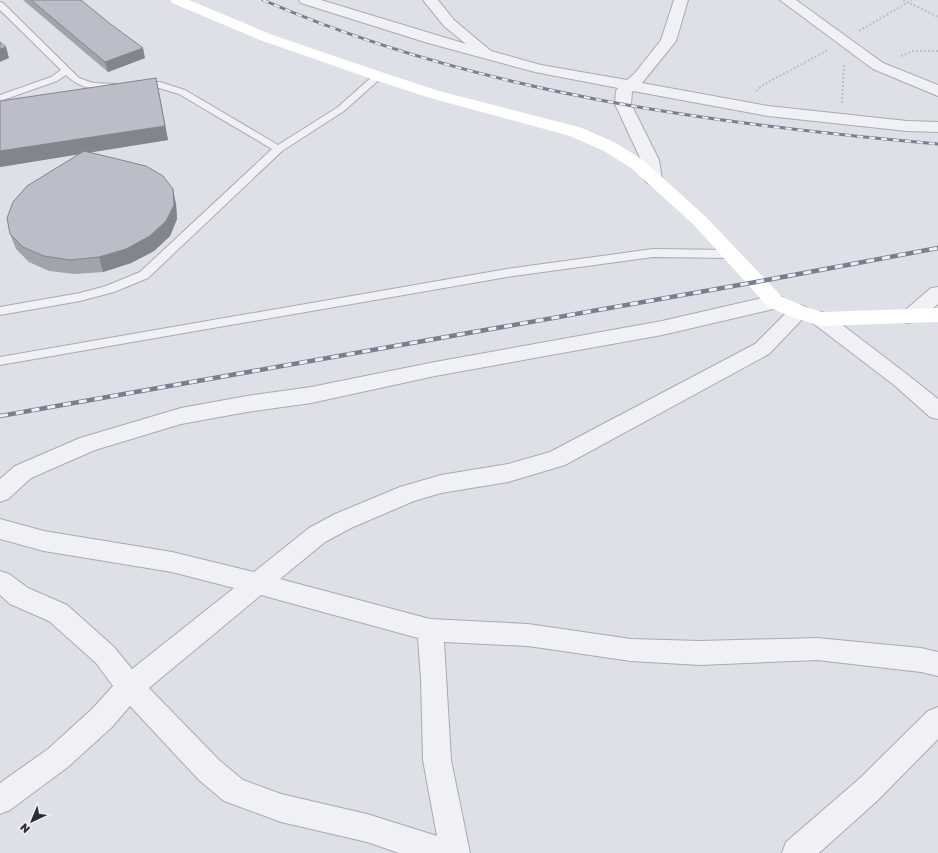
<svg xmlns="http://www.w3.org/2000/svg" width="938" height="853" font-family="'Golos Text',sans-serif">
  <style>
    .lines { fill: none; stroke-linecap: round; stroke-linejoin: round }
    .lane-casing { stroke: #a7aab4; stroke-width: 2 }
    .street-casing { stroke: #a7aab4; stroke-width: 2 }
    .path { stroke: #bcbec5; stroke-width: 2; stroke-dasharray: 2 2; stroke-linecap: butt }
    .lane { fill: #f0f1f5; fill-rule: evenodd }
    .street { fill: #f0f1f5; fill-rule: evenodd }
    .secondary { fill: #fff; fill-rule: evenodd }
    .rail-far1-casing { stroke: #787d8f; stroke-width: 3 }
    .rail-casing { stroke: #787d8f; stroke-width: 4.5 }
    .rail-far1 { stroke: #edeff4; stroke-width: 2; stroke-dasharray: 6; stroke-linecap: butt }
    .rail { stroke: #edeff4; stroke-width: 3; stroke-dasharray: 8; stroke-linecap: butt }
    .wall { fill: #a1a3ad }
    .shaded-wall { fill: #83858d }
    .building { fill: #bbbec9; stroke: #83858d }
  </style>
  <rect width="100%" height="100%" fill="#dee0e7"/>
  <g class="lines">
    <defs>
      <path id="lane" d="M0 2 3 3 79 78 93 83 115 84 117 86 115 88C98 92 79 88 66 75L57 81 0 101V95L51 77 61 70 0 10Z
        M378 73 381 74 383 76 381 78 344 111 282 151 148 278 114 292 80 301 0 315V307L80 293 106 286 140 272 272 149 179 94 159 88 136 86 134 84 136 82H160L185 90 278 145 338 107 375 74Z
        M653 249 731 250 735 251 737 254 735 257 731 258 653 257 507 277 0 365V357L507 269Z"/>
      <path id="street" d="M299 0H321L466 44 444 26 423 0H438L454 20 491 51 541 65 627 80 635 73 661 40 674 0H688L676 41 642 83 768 106 907 121 938 122V132L907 131 768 116 633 91 632 92 631 104 659 160 662 179 659 183 653 184 647 183 644 179 641 160 615 104 616 91 618 88 535 72 428 43 301 3Z
        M780 0H796L883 63 938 85V96L873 69Z
        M938 287V304C927 313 918 326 903 322L900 317 903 312 931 288Z
        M775 295 782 297 785 302 782 307 662 335 435 376 311 403 247 412 181 424 95 450 31 478 8 499 0 502V479L15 466 80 438 181 408 247 396 311 387 435 362 662 321Z
        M799 305 806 307 809 312 769 354 565 465 508 482 441 493 414 501 351 528 325 542 280 579 430 619 528 624 631 639 700 641 817 638 921 648 938 652V676L921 672 817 660 700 665 631 661 528 646 444 642 451 760 470 853H399L367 842 281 822 224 801 199 780 130 706 112 727 68 767 10 810 0 814V783L48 749 92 709 113 686 96 663 49 621 10 604 0 595V571L9 574 28 588 67 605 114 647 132 669 234 588 172 572 44 551 0 539V519L44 531 172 552 254 572 309 528 335 514 400 487 441 475 508 464 550 452 755 344 792 307ZM261 595 418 638 421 679 423 760 437 836 367 814 281 794 243 780 219 760 149 688Z
        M821 312 828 314 908 375 938 399V419L930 417 894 385 814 324 811 319 814 314Z
        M938 707V739L878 800 819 853H782L786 842 858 780 928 711Z"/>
    </defs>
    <use href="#lane" class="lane-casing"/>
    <use href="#street" class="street-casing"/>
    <path class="path" d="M903 0 938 17
      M859 31 912 0
      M901 56 913 51H938
      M756 91 763 85 828 50
      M842 103 844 64"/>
    <use href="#lane" class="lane"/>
    <use href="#street" class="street"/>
    <path class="secondary" d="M170 0H189L270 34 384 73 439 91 582 128 616 143 643 160 706 217 782 297 806 307 822 312 938 308V322L821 326 792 317 768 307 694 225 631 168 604 151 570 136 427 97 372 79 260 40 172 3Z"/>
    <defs>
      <path id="rail-far1" d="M263 0C474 92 711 124 938 144"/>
      <path id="rail" d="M0 416 756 282 938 248"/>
    </defs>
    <use href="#rail-far1" class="rail-far1-casing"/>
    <use href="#rail" class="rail-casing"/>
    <use href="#rail-far1" class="rail-far1"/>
    <use href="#rail" class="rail"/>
  </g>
  <path class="wall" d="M23 0H81L145 58 108 72Z
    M159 92 168 140 91 152 176 204 177 219 170 236 154 251 131 263 103 272 75 274 49 271 29 262 16 249 10 234 79 154 0 167V101Z"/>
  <path class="shaded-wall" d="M6 47 9 58 0 62V49Z
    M143 48 145 58 108 72 105 62Z
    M156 78 168 140 0 167V151Z
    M173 189 176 204 177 219 170 236 154 251 131 263 103 272 99 257Z"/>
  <path class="building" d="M31 0H81L109 23 143 48 105 62Z
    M0 42 6 47 0 49Z
    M156 78 165 126 0 151V101Z
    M84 151 146 166 163 176 173 189 174 205 166 221 150 236 126 249 99 257 70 260 44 256 23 247 10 234 7 218 13 202 27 186Z"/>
  <g transform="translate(32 821) rotate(224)" stroke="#edeff4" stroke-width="3" paint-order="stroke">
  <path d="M0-3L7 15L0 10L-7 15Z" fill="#282c3c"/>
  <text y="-6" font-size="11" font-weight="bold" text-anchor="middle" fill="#282c3c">N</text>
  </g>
</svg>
